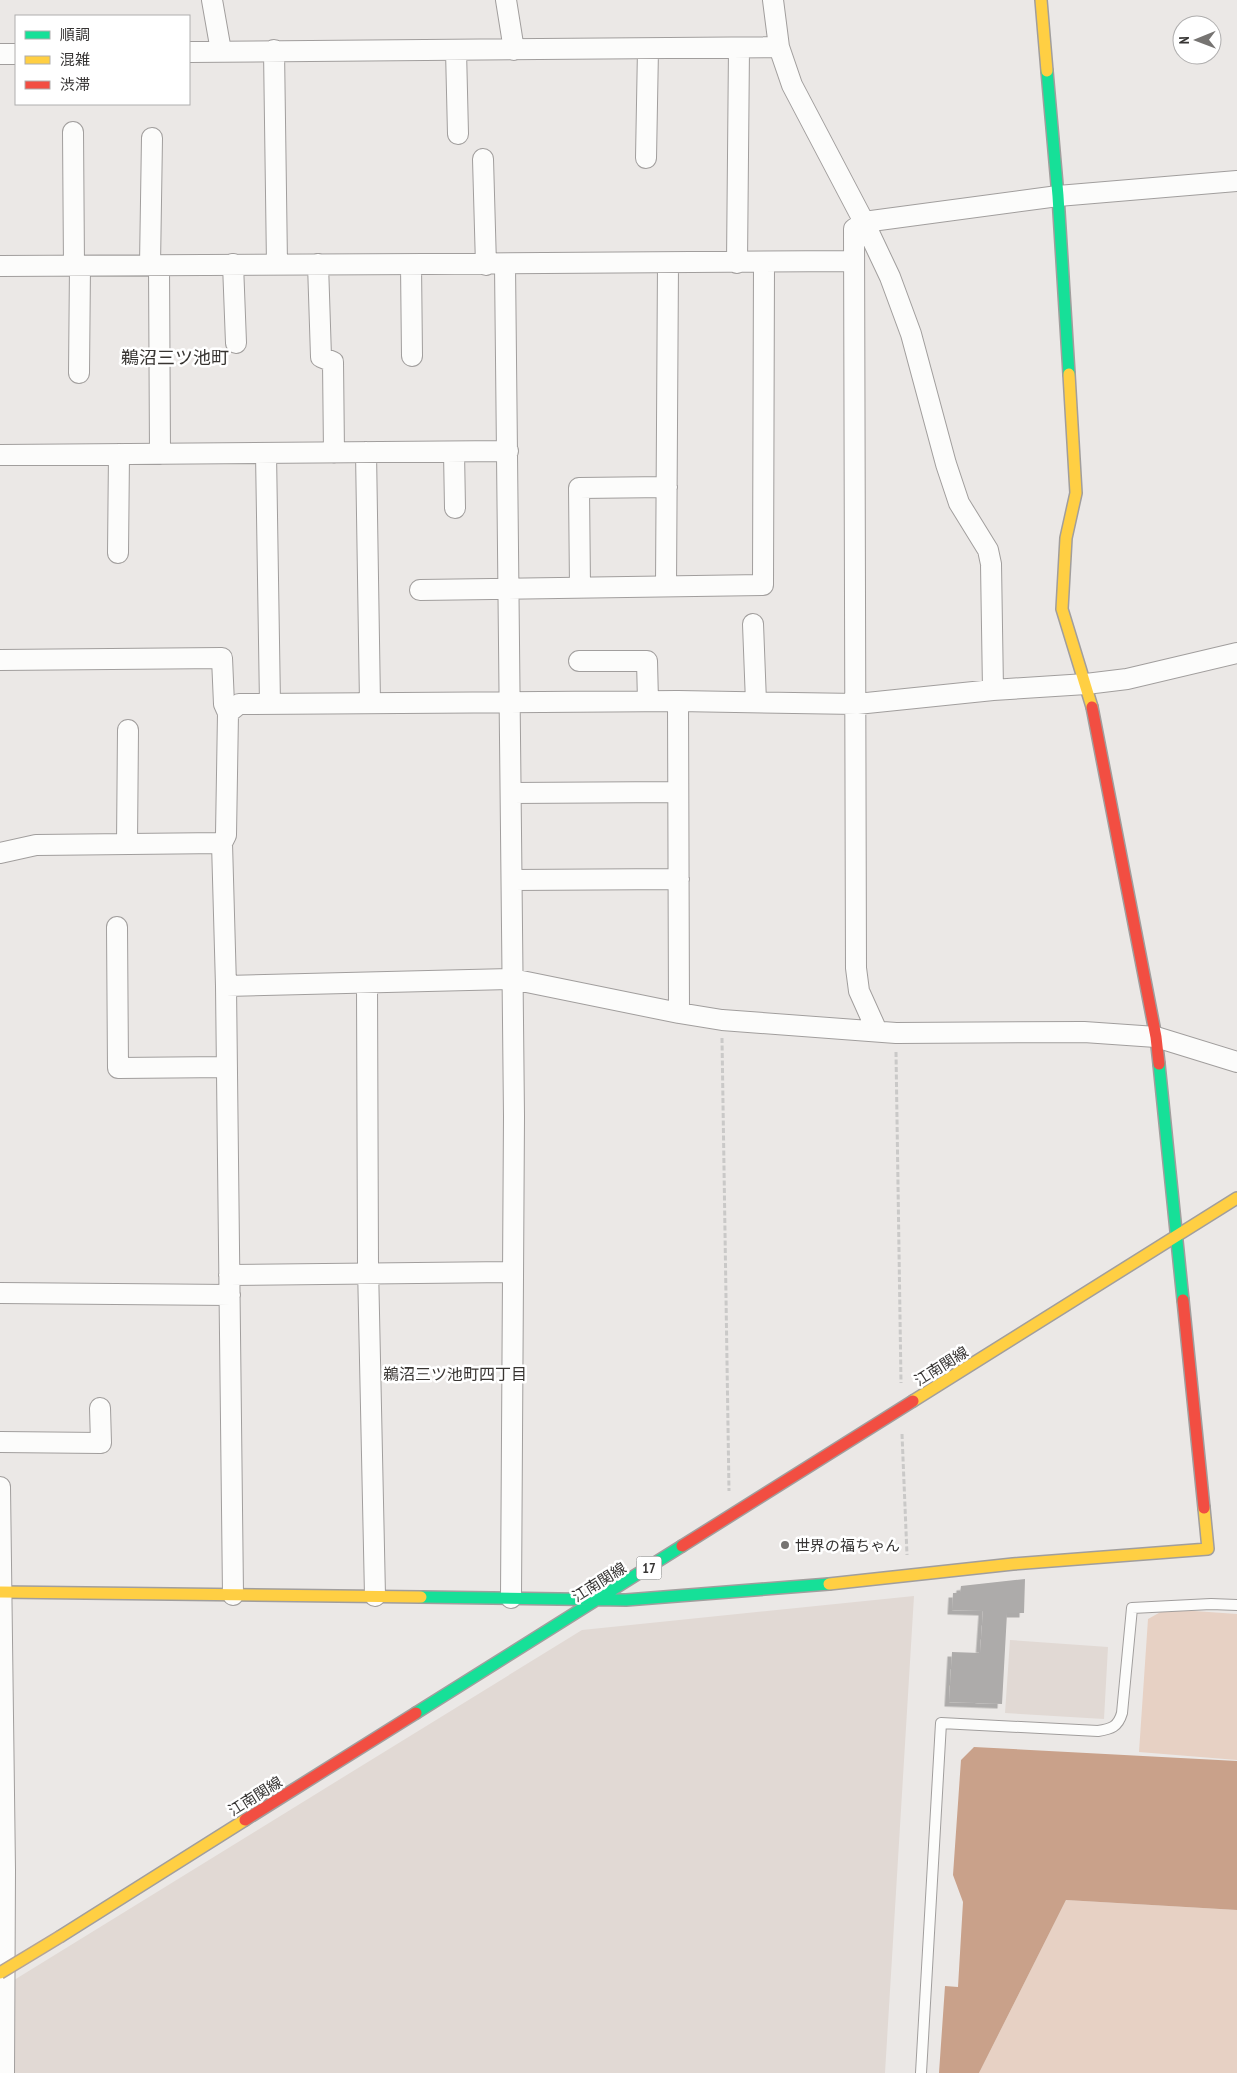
<svg xmlns="http://www.w3.org/2000/svg" width="1237" height="2073" font-family="'PT Sans Narrow','Noto Sans JP',sans-serif">
  <style>
    .built { fill: #e1d9d4 }
    .green { fill: #e7d1c4 }
    .water { fill: #c9a18a }
    .building { fill: #adabaa; filter: url(#shadow) }
    .lines { fill: none; stroke-linecap: round; stroke-linejoin: round }
    .lane-casing { stroke: #a19e9d; stroke-width: 12 }
    .street-casing { stroke: #a19e9d; stroke-width: 22 }
    .fast-casing { stroke: #a19e9d; stroke-width: 14 }
    .slow-casing { stroke: #a19e9d; stroke-width: 14 }
    .jam-casing { stroke: #a19e9d; stroke-width: 14 }
    .path { stroke: #cac9c8; stroke-width: 3; stroke-dasharray: 5 2.5; stroke-linecap: butt }
    .lane { stroke: #fcfcfb; stroke-width: 10 }
    .street { stroke: #fcfcfb; stroke-width: 20 }
    .fast { stroke: #16e098; stroke-width: 11 }
    .slow { stroke: #ffcf43; stroke-width: 11 }
    .jam { stroke: #f24e42; stroke-width: 11 }
    .slow-bridge-casing { stroke: #b3a498; stroke-width: 14; stroke-linecap: butt }
    .slow-bridge { stroke: #ffcf43; stroke-width: 11 }
    .poi-dot { fill: #767472; stroke: #fff; stroke-width: 2 }
    .labels { text-anchor: middle; dominant-baseline: central; stroke-width: 5; stroke-linejoin: round; paint-order: stroke }
    .shield { fill: #fff; stroke: #737271; stroke-width: 1 }
    .shield-label { font-size: 14px; font-weight: bold; fill: #373534 }
    .street-label { font-size: 15px; fill: #373534; stroke: #fff }
    .poi-label { font-size: 15px; fill: #373534; stroke: #fff; text-anchor: start }
    .neighbourhood-label { font-size: 16px; fill: #383532; stroke: #fff }
    .quarter-label { font-size: 18px; fill: #383532; stroke: #fff }
  </style>
  <defs>
    <filter id="shadow"><feDropShadow dx="-4.5" dy="4.5" stdDeviation="0" flood-color="#0004"/></filter>
  </defs>
  <rect width="100%" height="100%" fill="#ebe8e6"/>
  <path class="built" d="M914 1596 885 2073H7L6 1985 582 1630Z
    M1010 1640 1108 1647 1104 1719 1005 1713Z"/>
  <path class="green" d="M1166 1609 1237 1614V1760L1139 1752 1148 1619Z
    M1066 1900 1237 1910V2073H979Z"/>
  <path class="water" d="M974 1747 1237 1761V1910L1066 1900 979 2073H939L945 1986 958 1987 963 1902 953 1875 961 1760Z"/>
  <path class="building" d="M1025 1579 1024 1613H1007L1002 1704 949 1702 952 1652 980 1653 983 1611 952 1610 953 1593H960L961 1586Z"/>
  <g class="lines">
    <defs>
      <path id="lane" d="M921 2073 941 1723 1098 1731C1111 1729 1118 1727 1122 1713L1132 1608 1211 1604 1237 1605"/>
      <path id="street" d="M212 0 221 51
        M506 0 514 50
        M773 0 779 47 792 85 864 222 890 277 911 334 946 464 959 503 988 550 991 564 993 690
        M274 50 277 264
        M456 50 458 134
        M189 52 779 47
        M0 54H16
        M73 132 74 266
        M646 158 648 49
        M483 159 486 265
        M737 263 739 48
        M233 264 236 343
        M318 264 321 357 333 362 334 453
        M150 265 152 138
        M159 265 160 454
        M411 265 412 356
        M505 265 514 1116 511 1598
        M0 266C285 264 569 264 854 261
        M79 373 80 266
        M366 452 370 703
        M454 452 455 508
        M266 453 270 704
        M0 455 508 451
        M118 553 119 454
        M666 586 668 263
        M580 587 579 488 667 487
        M420 590 763 585 764 262
        M753 624 756 702
        M0 660 222 658 224 704 228 713
        M579 661H647L648 701
        M678 701 679 1013
        M511 793 678 792
        M127 844 128 730
        M0 853 36 845 222 843
        M512 880 679 879
        M117 927 118 1068 227 1067
        M367 983 368 1266 375 1596
        M226 986 512 979 679 1013 722 1020 896 1033 1084 1032 1156 1037 1237 1062
        M877 1031 859 991 856 968 854 229 864 222 1058 196 1237 181
        M229 1275 512 1272
        M0 1293 230 1295
        M0 1442 101 1443 100 1408
        M0 1487 5 1870 4 2073
        M233 1595 226 986 222 843 226 835 228 713 239 704 678 701 857 704 993 690 1086 684 1127 679 1237 653"/>
      <path id="fast" d="M1047 71 1058 196 1069 374
        M1159 1064 1183 1300
        M421 1597 626 1600 829 1584
        M416 1713 682 1546"/>
      <path id="slow" d="M1041 0 1047 71
        M1069 374 1076 493 1066 538 1062 609 1092 707
        M913 1401 1237 1198
        M829 1584 1013 1564 1208 1549 1204 1508
        M1 1592 421 1597
        M61 1936 245 1820"/>
      <path id="jam" d="M1092 707 1156 1037 1159 1064
        M1183 1300 1204 1508
        M682 1546 913 1401
        M245 1820 416 1713"/>
    </defs>
    <use href="#lane" class="lane-casing"/>
    <use href="#street" class="street-casing"/>
    <use href="#fast" class="fast-casing"/>
    <use href="#slow" class="slow-casing"/>
    <use href="#jam" class="jam-casing"/>
    <path class="path" d="M722 1038 729 1491
      M896 1052 901 1383
      M902 1434 907 1555"/>
    <use href="#lane" class="lane"/>
    <use href="#street" class="street"/>
    <use href="#fast" class="fast"/>
    <use href="#slow" class="slow"/>
    <use href="#jam" class="jam"/>
    <defs>
      <path id="slow-bridge" d="M0 1973 61 1936"/>
    </defs>
    <use href="#slow-bridge" class="slow-bridge-casing"/>
    <use href="#slow-bridge" class="slow-bridge"/>
  </g>
  <circle class="poi-dot" cx="785" cy="1545" r="5"/>
  <g class="labels">
    <rect class="shield" x="636.5" y="1556.5" width="25" height="23" rx="4"/>
    <g class="shield-label">
      <text x="649" y="1568">17</text>
    </g>
    <g class="street-label">
      <text transform="translate(941 1366) rotate(-32)">江南関線</text>
      <text transform="translate(599 1582) rotate(-32)">江南関線</text>
      <text transform="translate(255 1796) rotate(-32)">江南関線</text>
    </g>
    <g class="poi-label">
      <text x="795" y="1545">世界の福ちゃん</text>
    </g>
    <g class="neighbourhood-label">
      <text x="455" y="1374">鵜沼三ツ池町四丁目</text>
    </g>
    <g class="quarter-label">
      <text x="175" y="357">鵜沼三ツ池町</text>
    </g>
  </g>
  <rect x="15" y="15" width="175" height="90" fill="#ffffff" stroke="#afaeae"/>
  <rect x="25" y="31" width="25" height="8" fill="#16e098" stroke="#afaeae"/>
  <text x="60" y="40" font-size="15" fill="#373534">順調</text>
  <rect x="25" y="56" width="25" height="8" fill="#ffcf43" stroke="#afaeae"/>
  <text x="60" y="65" font-size="15" fill="#373534">混雑</text>
  <rect x="25" y="81" width="25" height="8" fill="#f24e42" stroke="#afaeae"/>
  <text x="60" y="90" font-size="15" fill="#373534">渋滞</text>
  <g transform="translate(1197 40) rotate(269)"><circle r="24" fill="#ffffff" stroke="#afaeae"/>
  <path d="M0-4L9 19L0 12L-9 19Z" fill="#767472"/>
  <text y="-8" font-size="14" font-weight="bold" text-anchor="middle" fill="#373534">N</text>
  </g>
</svg>
